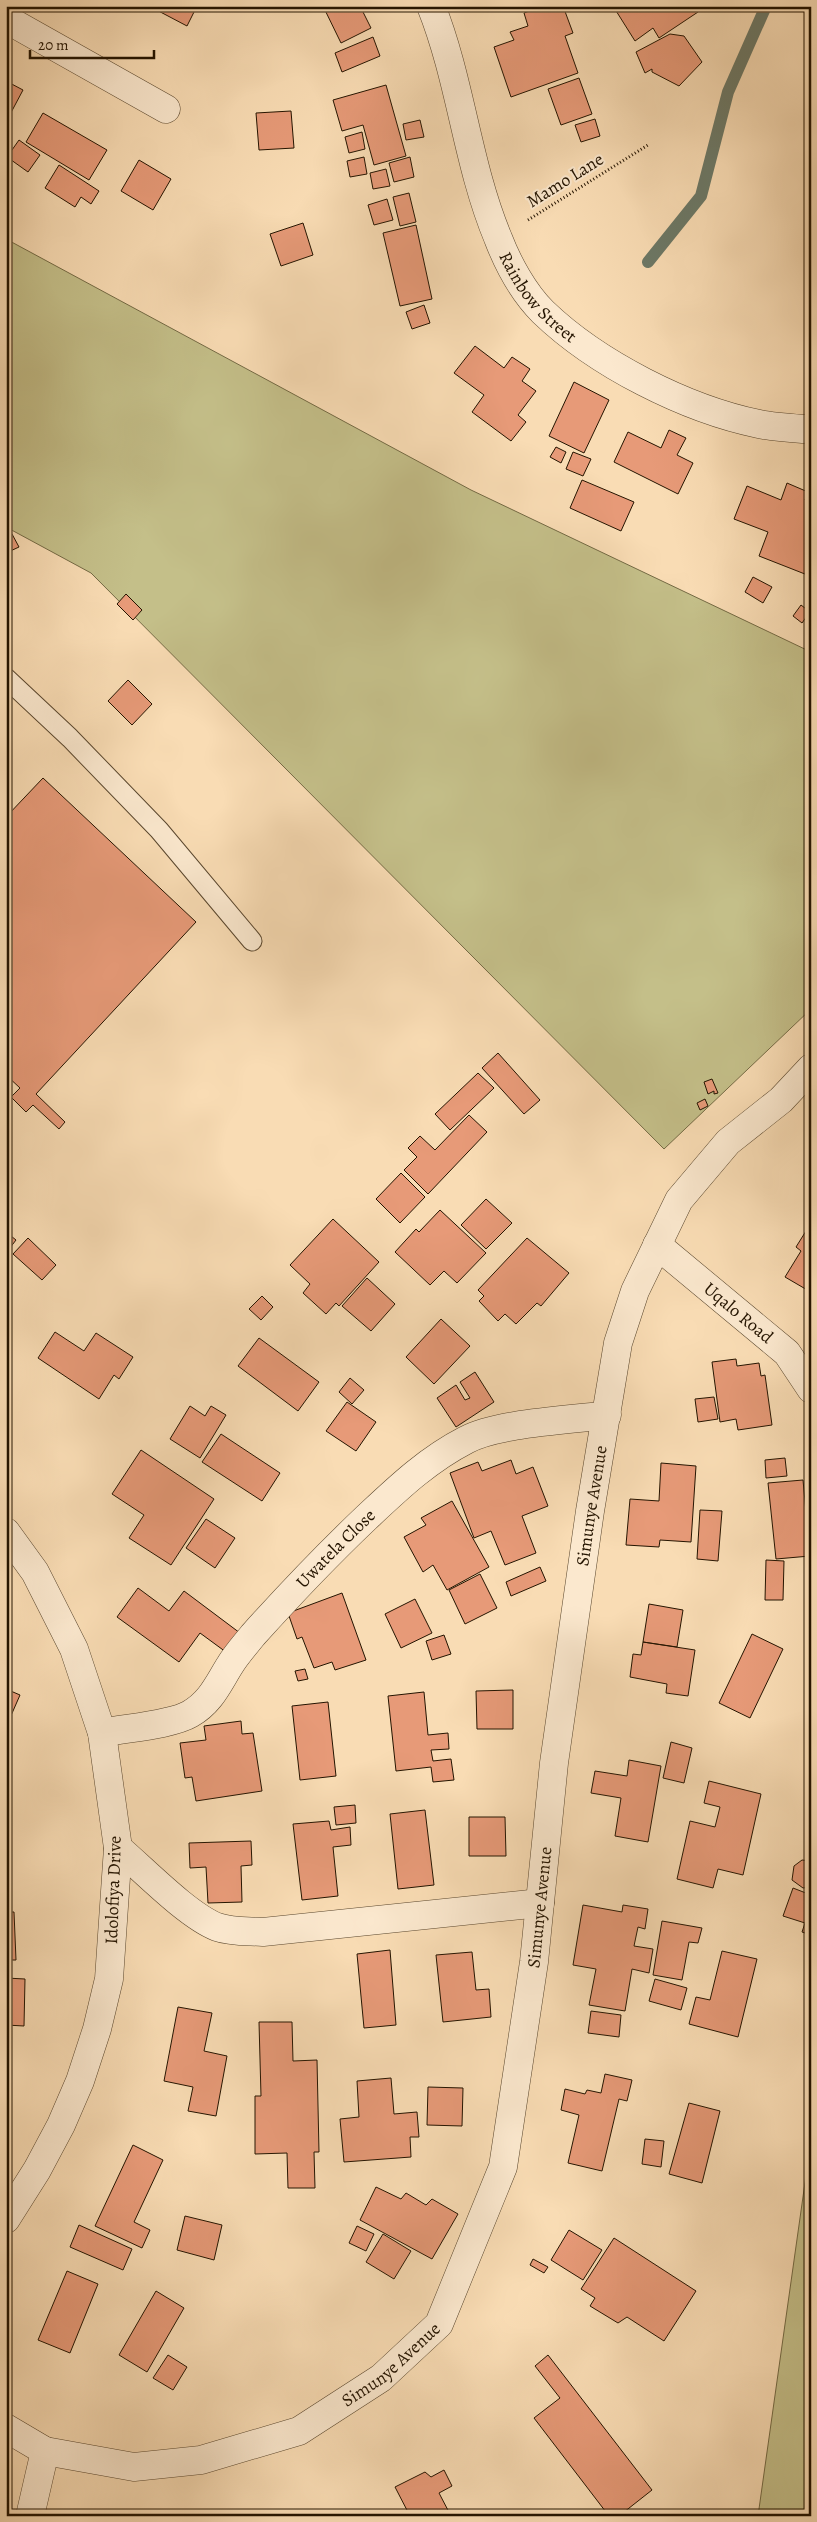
<svg xmlns="http://www.w3.org/2000/svg" width="817" height="2522" font-family="Alegreya,serif">
  <style>
    .green { fill: #c4bf89; stroke: #746a44 }
    .lines { fill: none; stroke-linecap: round; stroke-linejoin: round }
    .stream { stroke: #6d7967; stroke-width: 12 }
    .building { fill: #e79a78; stroke: #241400 }
    .service-casing { stroke: #59462d; stroke-width: 21 }
    .minor-casing { stroke: #59462d; stroke-width: 29 }
    .path { stroke: #241400; stroke-width: 3; stroke-dasharray: 1 2.5; stroke-linecap: butt }
    .service { stroke: #fbe8ce; stroke-width: 19 }
    .minor { stroke: #fbe8ce; stroke-width: 28 }
    .labels { text-anchor: middle; dominant-baseline: central; stroke-width: 4; stroke-linejoin: round; paint-order: stroke }
    .street-label { font-size: 18px; fill: #241400; stroke: #fbe8ce }
  </style>
  <rect width="100%" height="100%" fill="#f9dcb4"/>
  <filter id="stains"><feTurbulence type="fractalNoise" baseFrequency=".004" numOctaves="4"/><feColorMatrix values="0 0 0 0 .2 0 0 0 0 .09 0 0 0 0 .02 0 0 0 .5 -.17"/></filter>
  <radialGradient id="worn" r=".72"><stop offset=".6" stop-color="#630" stop-opacity="0"/><stop offset="1" stop-color="#630" stop-opacity=".3"/></radialGradient>
  <path class="green" d="M6 239 471 490 811 652V1009L664 1149 91 573 6 527Z
    M811 2140V2516H758Z"/>
  <g class="lines">
    <path class="stream" d="M648 262 701 196 728 92 766 6"/>
  </g>
  <path class="building" d="M149 6H197L187 26Z
    M323 6H360L371 28 341 43Z
    M543 6H563L573 33 565 36 578 73 511 97 494 47 514 40 510 32 528 26 524 13Z
    M613 6H694L698 12 659 38 653 28 635 41Z
    M670 34 684 36 702 62 679 86 652 72V69L645 73 636 52Z
    M373 37 380 56 342 72 335 53Z
    M579 78 592 114 561 125 548 89Z
    M6 81 23 90 6 122Z
    M386 85 406 156 374 165 363 125 342 131 333 100Z
    M291 111 294 148 259 150 256 113Z
    M43 113 107 150 89 180 26 142Z
    M595 119 600 136 581 142 575 125Z
    M420 120 424 137 406 140 403 124Z
    M362 132 365 149 349 153 345 137Z
    M19 140 40 155 28 172 7 157Z
    M364 157 367 174 350 177 347 161Z
    M410 157 414 177 394 182 389 163Z
    M139 160 171 179 153 210 121 191Z
    M59 165 99 191 91 204 81 197 75 207 45 188Z
    M386 169 390 186 373 189 370 173Z
    M409 193 416 222 400 226 393 197Z
    M387 199 393 220 374 225 368 205Z
    M303 223 313 255 281 266 270 234Z
    M416 225 432 299 400 306 383 233Z
    M424 305 430 323 412 329 406 312Z
    M475 346 504 368 512 357 530 369 522 381 536 391 518 415 526 422 511 441 472 412 484 395 454 373Z
    M574 382 609 400 584 453 549 436Z
    M669 430 686 438 677 455 693 463 678 494 614 462 628 432 661 448Z
    M556 447 566 452 561 463 550 457Z
    M573 452 591 459 583 476 566 469Z
    M582 480 634 502 621 531 570 508Z
    M787 483 808 492 805 500 811 502 810 576 759 556 768 532 734 519 747 486 781 500Z
    M12 534 19 547 6 553V537Z
    M753 577 772 587 763 603 745 592Z
    M126 594 142 610 133 620 117 604Z
    M801 605 810 612 802 623 793 616Z
    M128 680 152 704 132 725 108 701Z
    M43 778 196 922 36 1094 65 1122 59 1129 33 1105 26 1112 11 1097 20 1088 6 1075V817Z
    M498 1053 540 1100 524 1114 482 1068Z
    M478 1073 494 1088 450 1130 435 1114Z
    M712 1079 718 1093 714 1094V1091L708 1094 704 1082Z
    M705 1099 708 1106 700 1110 697 1103Z
    M469 1115 487 1132 428 1194 404 1170 417 1157 408 1148 420 1136 435 1150Z
    M401 1173 425 1197 400 1223 376 1199Z
    M486 1199 512 1223 486 1249 461 1225Z
    M440 1210 486 1253 457 1283 444 1271 430 1285 395 1252 416 1229 419 1232Z
    M333 1219 379 1262 339 1306 336 1303 326 1314 303 1293 310 1284 290 1265Z
    M811 1223V1288L809 1291 785 1277 801 1251 796 1247Z
    M6 1232 16 1240 6 1253Z
    M28 1238 56 1265 42 1280 13 1254Z
    M527 1238 569 1273 541 1306 537 1303 516 1324 505 1314 498 1321 479 1301 484 1296 478 1290Z
    M367 1278 395 1304 371 1331 342 1306Z
    M262 1296 273 1307 261 1320 249 1309Z
    M441 1319 470 1346 434 1384 406 1357Z
    M55 1332 84 1351 96 1333 133 1357 119 1379 114 1375 99 1399 38 1358Z
    M259 1338 319 1382 298 1411 238 1366Z
    M736 1359 737 1366 759 1363 761 1376 765 1375 772 1425 738 1430 736 1419 720 1422 712 1362Z
    M475 1372 494 1402 456 1427 437 1398 456 1385 465 1400 470 1398 460 1382Z
    M350 1378 364 1390 352 1404 339 1392Z
    M714 1397 718 1419 698 1422 695 1399Z
    M347 1402 376 1422 356 1451 326 1431Z
    M190 1406 205 1416 211 1406 226 1415 200 1458 170 1439Z
    M221 1434 280 1473 262 1501 202 1462Z
    M141 1450 214 1499 171 1565 129 1538 144 1515 112 1494Z
    M785 1458 787 1476 766 1478 765 1460Z
    M511 1460 516 1474 533 1467 548 1506 522 1516 536 1553 505 1565 491 1531 474 1538 450 1473 478 1462 482 1471Z
    M661 1463 696 1466 691 1542 660 1540 659 1547 626 1545 630 1499 659 1501Z
    M803 1480 810 1556 776 1559 768 1483Z
    M452 1501 489 1567 447 1590 433 1565 423 1572 404 1537 426 1525 421 1518Z
    M700 1510 722 1511 718 1561 697 1559Z
    M206 1519 235 1538 215 1568 186 1548Z
    M766 1560 784 1561 783 1600H765Z
    M540 1567 546 1581 511 1596 506 1582Z
    M480 1574 497 1608 465 1624 449 1590Z
    M138 1588 169 1611 184 1591 244 1636 230 1655 200 1633 179 1662 117 1617Z
    M342 1593 366 1660 335 1670 332 1662 314 1668 302 1637 297 1639 288 1613Z
    M415 1599 432 1633 401 1648 385 1614Z
    M649 1604 683 1610 677 1647 643 1642Z
    M752 1634 783 1649 750 1718 719 1703Z
    M444 1635 451 1654 432 1660 426 1641Z
    M643 1642 695 1650 688 1696 666 1693 667 1684 630 1677 633 1654 641 1655Z
    M305 1669 308 1679 298 1681 295 1671Z
    M6 1689 20 1695 6 1727Z
    M513 1690V1729H477L476 1691Z
    M424 1692 428 1735 448 1733 449 1749 431 1750 433 1761 451 1759 454 1780 433 1782 431 1767 396 1771 388 1696Z
    M328 1702 336 1776 300 1780 292 1706Z
    M241 1721 242 1734 253 1733 262 1791 196 1801 192 1777 185 1778 180 1743 206 1740 204 1726Z
    M671 1742 692 1748 684 1783 663 1778Z
    M629 1760 661 1766 648 1842 615 1836 621 1798 591 1793 595 1771 627 1776Z
    M709 1781 761 1794 743 1875 718 1869 713 1888 677 1879 690 1821 715 1827 720 1807 704 1803Z
    M355 1805 356 1823 336 1825 334 1807Z
    M425 1810 434 1885 398 1889 390 1814Z
    M469 1817H505L506 1856H469Z
    M329 1821 331 1830 350 1827 351 1845 333 1847 338 1896 302 1900 293 1824Z
    M251 1841 252 1865 241 1866 242 1902 208 1903 206 1867 190 1868 189 1843Z
    M802 1860 811 1861V1887L803 1888 792 1880 794 1866Z
    M793 1888 811 1895V1935L802 1932 805 1923 783 1916Z
    M583 1905 622 1912 623 1905 648 1909 645 1929 638 1927 634 1946 653 1949 649 1973 632 1969 625 2011 589 2005 596 1969 573 1965Z
    M6 1912H14L16 1960H6Z
    M662 1921 702 1928 698 1943 689 1942 682 1980 653 1975Z
    M390 1950 396 2025 364 2028 357 1954Z
    M722 1951 757 1959 738 2037 689 2024 696 1997 710 2000Z
    M472 1952 476 1990 489 1989 491 2017 443 2022 436 1955Z
    M6 1978 25 1979 24 2026 6 2025Z
    M655 1979 687 1988 681 2010 649 2001Z
    M178 2007 212 2013 204 2051 227 2056 216 2116 188 2111 193 2087 164 2081Z
    M591 2011 621 2015 619 2037 588 2033Z
    M259 2022H292L293 2061 317 2060 319 2152H314L315 2188H288L287 2153 255 2154V2096H261Z
    M605 2074 632 2080 627 2101 619 2099 602 2171 568 2163 579 2115 561 2110 565 2089 585 2094 587 2090 601 2093Z
    M391 2078 394 2114 417 2112 419 2137H410L411 2157 344 2162 340 2119 359 2117 357 2081Z
    M428 2087 463 2088 462 2126 427 2125Z
    M689 2103 720 2111 702 2183 669 2174Z
    M645 2139 664 2141 661 2167 642 2164Z
    M133 2145 163 2160 134 2222 150 2230 142 2248 95 2226Z
    M376 2187 401 2199 406 2193 426 2205 432 2199 458 2214 432 2259 360 2220Z
    M185 2216 222 2225 214 2260 177 2250Z
    M79 2225 132 2249 123 2270 70 2247Z
    M357 2226 374 2234 366 2251 349 2243Z
    M569 2230 602 2250 583 2280 551 2260Z
    M383 2234 411 2251 394 2279 366 2262Z
    M614 2238 696 2291 664 2341 627 2317 618 2323 590 2306 595 2298 581 2289Z
    M533 2259 548 2267 544 2273 530 2265Z
    M67 2271 98 2284 70 2353 38 2340Z
    M156 2291 184 2308 147 2372 119 2355Z
    M168 2355 187 2367 173 2390 153 2378Z
    M548 2355 652 2490 619 2516H609L534 2418 560 2398 535 2366Z
    M444 2470 452 2486 439 2493 451 2516H410L395 2487 425 2472 431 2477Z"/>
  <g class="lines">
    <defs>
      <path id="service" d="M6 678 70 738 159 830 252 941"/>
      <g id="minor">
        <path id="s1" d="M431 6C461 81 467 164 498 238 508 264 524 293 543 312 597 364 686 409 759 424 773 427 789 428 804 429L811 428"/>
        <path d="M6 19 166 109"/>
        <path id="s2" d="M657 1245 787 1353 811 1389"/>
        <path d="M6 1532 35 1572 74 1649 102 1733 118 1848 109 1979 97 2029 80 2081 61 2125 37 2170 6 2219"/>
        <path id="s3" d="M102 1733C125 1728 171 1725 190 1714 211 1702 218 1684 230 1665 236 1655 245 1645 253 1635 289 1595 326 1556 366 1518 397 1489 427 1460 466 1440 497 1423 570 1420 607 1415"/>
        <path d="M118 1848C144 1870 187 1915 217 1927 231 1932 248 1931 263 1932L540 1903"/>
        <path id="s4" d="M6 2428 45 2451 134 2467 201 2460 299 2431 381 2378 439 2324 503 2167 534 1962 554 1763 590 1511 618 1343 635 1291 679 1200 728 1142 781 1100 811 1068"/>
        <path d="M30 2516 45 2451"/>
      </g>
    </defs>
    <use href="#service" class="service-casing"/>
    <use href="#minor" class="minor-casing"/>
    <path class="path" d="M528 220 648 145"/>
    <use href="#service" class="service"/>
    <use href="#minor" class="minor"/>
  </g>
  <g class="labels">
    <g class="street-label">
      <text transform="translate(565 180) rotate(-32)">Mamo Lane</text>
      <text stroke="none"><textPath href="#s1" startOffset="314">Rainbow Street</textPath></text>
      <text stroke="none"><textPath href="#s2" startOffset="106">Uqalo Road</textPath></text>
      <text stroke="none"><textPath href="#s4" startOffset="1319">Simunye Avenue</textPath></text>
      <text stroke="none"><textPath href="#s3" startOffset="312">Uwatela Close</textPath></text>
      <text transform="translate(113 1890) rotate(-88)">Idolofiya Drive</text>
      <text stroke="none"><textPath href="#s4" startOffset="914">Simunye Avenue</textPath></text>
      <text stroke="none"><textPath href="#s4" startOffset="419">Simunye Avenue</textPath></text>
    </g>
  </g>
  <rect width="817" height="2522" fill="none" stroke="#f9dcb4" stroke-width="25"/>
  <rect x="8" y="8" width="802" height="2507" fill="none" stroke="#241400" stroke-width="2.5"/>
  <rect x="12" y="12" width="792" height="2497" fill="none" stroke="#241400"/>
  <path d="M30 50v8h124v-8" fill="none" stroke="#241400" stroke-width="2.5"/>
  <text x="38" y="50" font-size="15" fill="#241400" stroke="#fbe8ce" stroke-width="4" paint-order="stroke">20 m</text>
  <rect width="100%" height="100%" filter="url(#stains)"/>
  <rect width="100%" height="100%" fill="url(#worn)"/>
</svg>
